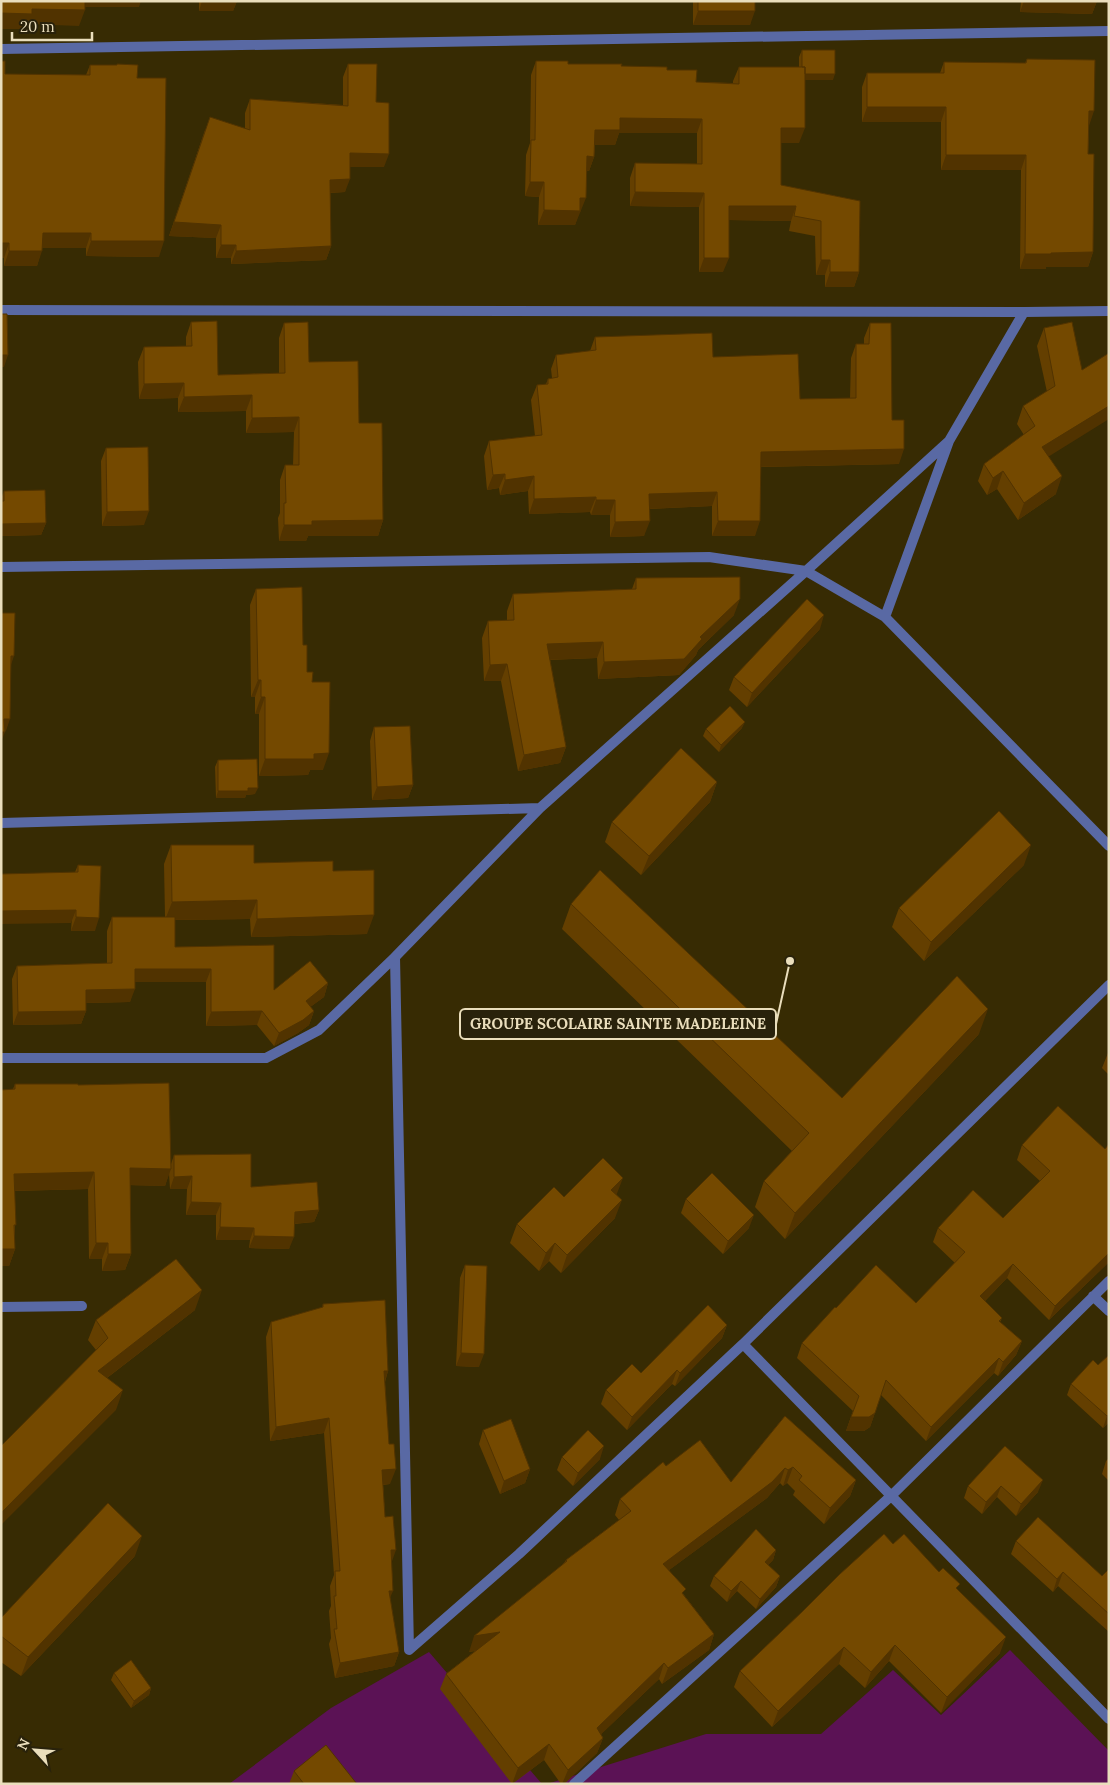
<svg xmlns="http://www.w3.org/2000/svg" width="1110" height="1785" font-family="Lora,serif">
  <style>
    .green { fill: #5b1255 }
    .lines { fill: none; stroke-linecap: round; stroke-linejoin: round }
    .street { stroke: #5969a4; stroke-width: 10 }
    .wall { fill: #643f00 }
    .shaded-wall { fill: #513300 }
    .building { fill: #744900; stroke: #513300 }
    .leader { fill: none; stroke: #eadebc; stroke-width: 2 }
    .callout-dot { fill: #eadebc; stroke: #29220b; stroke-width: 2 }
    .callout { fill: #29220b; stroke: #eadebc; stroke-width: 2 }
    .callout-label { font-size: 15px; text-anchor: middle; font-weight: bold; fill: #eadebc }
  </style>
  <rect width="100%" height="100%" fill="#372b03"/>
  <path class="green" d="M1010 1650 1109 1751V1784H547L706 1734H821L893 1670 941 1715Z
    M429 1652 542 1784H229L331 1708Z"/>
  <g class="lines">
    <path class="street" d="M1 49 1109 31
      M1 310 1024 312 1109 311
      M1 567 709 557 806 571 885 617 1109 846
      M885 617 949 441 1024 312
      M1 823 540 808
      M395 957 409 1650 519 1554 743 1344 1109 985
      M1 1058H266L319 1030 395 957 540 808 806 571 949 441
      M1093 1296 1109 1311
      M1 1307 82 1306
      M743 1344 1109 1719
      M574 1784 891 1496 1109 1281"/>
  </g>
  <path class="wall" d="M199 1H237L233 11H199Z
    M693 1H755L750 25H693Z
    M1021 1H1097L1092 14 1020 12Z
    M802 50 833 80H805L799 143H781V185L860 201 859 272 854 287H825V275H816L815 236 789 231 791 221 729 220 723 272H699V207L630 206V178L635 163 697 164V133H619L615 145H595L594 157 589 171H587L580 213H579L575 225H538L539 197 525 196 526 155 530 143 531 75 536 61 568 64 667 70 696 82 733 83V81L739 67H799V57Z
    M1027 59 1089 126 1088 154 1093 252 1088 267H1046V269H1020L1021 170H941V122H862V87L867 73H940L944 62 1025 63Z
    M1 61 5 74 86 75 90 65 137 78 159 257 86 256V248H42L37 266H4V258H1Z
    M348 64 376 102 384 167H350L345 192 330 193 331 246 326 260 231 264V258H216V238L169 236 205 130 245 128V113L250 99 343 105V77Z
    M191 322 218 375 279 373V338L284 323 309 362 359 423 383 520 378 536H308L306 541H279L278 518 280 513V480L285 465H293L294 432 246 433V411L178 412V398L139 399 138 362 144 347 186 346V337Z
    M1072 322 1048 457 1056 494 1018 520 997 489 987 495 978 481 984 464 1024 435 1017 424 1023 406 1047 392 1037 346 1044 328Z
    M870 323 892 420 899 464 761 467 755 536H712V506L649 509 644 536 610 537V515H591L590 512 529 514 528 491 500 495 499 488 487 490 484 456 489 441 535 436 531 400 537 385 546 384 548 379 552 378 551 369 556 355 590 351 595 337 713 357 800 399 850 398 851 358 856 344H864V338Z
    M106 448 144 525 102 526 101 461Z
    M4 491 46 523 41 535 1 536V499Z
    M636 578 734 615 698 650 696 655 679 675 598 679 597 658 550 660 566 747 560 763 518 771 501 681H484L482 638 488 621 507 620V611L513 594 632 589Z
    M256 589 303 645 307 672 312 682 323 770H310L308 775 259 776V714H255V697H251L250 605Z
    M820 629 747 707 729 690 734 677Z
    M374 727 413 785 408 798 372 800 370 741Z
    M742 728 719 752 703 736 706 729Z
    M218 760 255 794 246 795 245 798H216L215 767Z
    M717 782 710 802 641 875 605 842 612 822Z
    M171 845 254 863 333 871 367 934 251 937 250 919 175 920V947L274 990 328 983 324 997 310 1007 314 1011 309 1025 298 1033 274 1046 257 1025 206 1026V982H135L130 1002 86 1003V1011L81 1024 13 1025 12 979 17 966 107 963V931L112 917H165L164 864Z
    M78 865 95 931H71L75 872Z
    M1024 865 924 961 892 927 899 908Z
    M571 904 842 1098 979 1034 785 1239 755 1207 764 1181 792 1151 562 929Z
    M1109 1052V1075L1102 1068 1108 1053Z
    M15 1084 78 1085 171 1164 174 1155 251 1187 319 1210 314 1222 294 1224 289 1249 249 1248 250 1240H216V1215H186L187 1189H170L169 1173 165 1186 130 1185 131 1254 125 1270 102 1271V1259H89L88 1189 15 1191V1249L9 1266H2L13 1089Z
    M1109 1144V1262L1049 1320 1007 1278 985 1301 1002 1318 1000 1322 1022 1341 1016 1355 998 1376 994 1373 926 1441 881 1395 870 1427 864 1431H846L853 1411 797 1358 802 1343 836 1308 916 1303 955 1263 933 1242 938 1228 1003 1218 1040 1181 1017 1160 1022 1145 1105 1149Z
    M617 1195 615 1218 561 1273 549 1261 539 1271 510 1243 517 1224 564 1197Z
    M686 1199 749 1228 723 1254 681 1213Z
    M465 1265 479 1367 456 1366 460 1278Z
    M323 1304 388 1371 385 1382 390 1484 383 1485 385 1517 391 1562 390 1598 399 1652 394 1666 335 1678 329 1644 331 1638 329 1611 331 1606 330 1586 334 1575 324 1433 270 1441 266 1337 271 1322 322 1308Z
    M195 1310 107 1378 116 1410 96 1350 88 1340 96 1320Z
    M727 1325 722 1338 675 1386 672 1384 627 1430 601 1404 606 1390 641 1373Z
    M1093 1360 1109 1422 1103 1428 1067 1395 1071 1384Z
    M785 1416 856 1480 850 1496 824 1524 793 1495 795 1491 787 1483 783 1486 780 1483 767 1498 669 1570 684 1595 714 1634 709 1650 662 1684 659 1679 601 1734 603 1738 597 1753 564 1784H561L544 1760 512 1784 440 1689 446 1674 475 1651 469 1652 564 1563 566 1560 619 1520 615 1515 620 1499 666 1466 731 1482Z
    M483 1430 530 1469 525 1483 500 1494 479 1444Z
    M1005 1446 1038 1492 1016 1516 997 1497 982 1514 964 1498 968 1486Z
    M562 1457 600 1459 573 1486 557 1470Z
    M1109 1458V1481L1102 1474 1106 1461Z
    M1016 1541 1102 1576 1109 1569V1632L1058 1586 1053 1592 1011 1554Z
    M893 1544 939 1572 958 1590 1000 1653 941 1713 889 1661 865 1688 839 1664 772 1727 734 1687 740 1671Z
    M776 1550 773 1560 768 1565 780 1576 776 1587 756 1609 737 1591 727 1602 710 1586 714 1576Z
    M135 1556 21 1676 1 1662V1618Z
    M114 1673 151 1688 149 1695 131 1708 111 1680Z
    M294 1771 357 1784H289Z"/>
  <path class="shaded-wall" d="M82 1H141L139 7H80Z
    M202 1H237L233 11H199Z
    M1024 1H1097L1092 14 1020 12Z
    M32 9 85 10 79 26 28 24 26 29H1V13Z
    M698 11H755L750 25H693Z
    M802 74H835L833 80H799Z
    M867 107H946L941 122H862Z
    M1089 111H1094L1089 126H1084Z
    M620 118 702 119 697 133H619L615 145H590L595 130Z
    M781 128H805L799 143H776Z
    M350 153 389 154 384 167H345Z
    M946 155H1026L1021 170H941Z
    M587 156 594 157 589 171H582Z
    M350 179 345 192 325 193 330 180Z
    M530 182H544L539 197 525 196Z
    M635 192 704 193 699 207 630 206Z
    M580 198H586L575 225H538L544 210Z
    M729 206H796L791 221 724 220Z
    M174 222 221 225 216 238 169 236Z
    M43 233H91L86 248H37Z
    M91 241H164L159 257 86 256Z
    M1 243H9L4 258H1Z
    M221 245H236L231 258H216Z
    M331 246 326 260 231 264 236 251Z
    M9 251H42L37 266H4Z
    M1093 252 1088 267H1046V269H1020L1025 254 1051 253Z
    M704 258H729L723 272H699Z
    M821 260H830L825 275H816Z
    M830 272H859L854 287H825Z
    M1 355H8L4 367H1Z
    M184 383 178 398 139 399 144 384Z
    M252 395 246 411 178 412 184 397Z
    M1109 406V419L1035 465 1042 447Z
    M299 417 294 432 246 433 252 418Z
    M904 449 899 464 755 467 761 452Z
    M1003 471 997 489 987 495 993 478Z
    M505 474 499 488 487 490 493 475Z
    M534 476 528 491 500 495 505 480Z
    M1062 476 1056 494 1018 520 1024 503Z
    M717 492 712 506 644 509 649 494Z
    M596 497 590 512 529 514 534 499Z
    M596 500H615L610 515H591Z
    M149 511 144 525 102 526 107 512Z
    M383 520 378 536H308L306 541H279L284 525 312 521Z
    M650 521 644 536 610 537 615 522Z
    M718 521H760L755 536H712Z
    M46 523 41 535 1 536V524Z
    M740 599 734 615 698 650 696 655 679 675 598 679 604 662 700 637Z
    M824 615 820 629 747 707 752 693Z
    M603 642 597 658 541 660 547 644Z
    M11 656H14L10 668Z
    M507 664 501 681H484L490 665Z
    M258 680H261L255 697H251Z
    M261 697H265L259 714H255Z
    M4 719H10L6 731H1Z
    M745 722 742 728 719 752 721 745Z
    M1 732H5L1 742Z
    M566 747 560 763 518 771 524 755Z
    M329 753 323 770H310L308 775 259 776 265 759 314 754Z
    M717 782 710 802 641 875 649 856Z
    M413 785 408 798 372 800 377 787Z
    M248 788H258L255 794 246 795 245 798H216L218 791Z
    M1031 845 1024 865 924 961 931 942Z
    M257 900 250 919 165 920 172 902Z
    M76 910 71 923 1 924V911Z
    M374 915 367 934 251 937 257 919Z
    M76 917 99 918 95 931H71Z
    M135 969H211L206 982H130Z
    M328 983 324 997 301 1014 306 1001Z
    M135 989 130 1002 81 1003 86 990Z
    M988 1009 979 1034 785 1239 795 1213Z
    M86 1011 81 1024 13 1025 18 1012Z
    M262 1011 257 1025 206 1026 211 1012Z
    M314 1011 309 1025 298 1033 274 1046 279 1033Z
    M130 1168 171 1169 165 1186 123 1185Z
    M94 1172 88 1189 8 1191 14 1174Z
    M192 1176 187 1189H170L174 1177Z
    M623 1178 616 1196 611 1190Z
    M622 1200 615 1218 561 1273 567 1255Z
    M191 1202 221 1203 216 1215H186Z
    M319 1210 314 1222 290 1224 295 1212Z
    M754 1215 749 1228 723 1254 728 1241Z
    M220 1227 254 1228 250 1240H216Z
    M254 1236 294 1237 289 1249 249 1248Z
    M96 1243H108L102 1259H89Z
    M555 1243 549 1261 539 1271 546 1253Z
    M2 1249H15L9 1266H2L1 1267Z
    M1109 1253V1262L1049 1320 1055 1306Z
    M108 1254H131L125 1270 102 1271Z
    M1013 1264 1007 1278 975 1311 980 1296Z
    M202 1290 195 1310 91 1390 98 1371Z
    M727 1325 722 1338 675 1386 680 1373Z
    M1022 1341 1016 1355 998 1376 1003 1362Z
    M461 1353 484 1354 479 1367 456 1366Z
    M999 1358 994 1373 926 1441 931 1427Z
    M677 1370 672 1384 627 1430 632 1417Z
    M384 1371H388L383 1386Z
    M123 1390 116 1410 1 1525V1513Z
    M875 1413 870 1427 864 1431H846L851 1417Z
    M1109 1415V1422L1103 1428 1107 1416Z
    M329 1418 324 1433 270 1441 276 1427Z
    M604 1446 600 1459 573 1486 578 1473Z
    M793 1467 787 1483 783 1486 788 1470Z
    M785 1468 780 1483 767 1498 657 1579 663 1564Z
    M396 1469 390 1484 377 1485 382 1470Z
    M530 1469 525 1483 500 1494 504 1481Z
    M856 1480 850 1496 824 1524 830 1508Z
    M1043 1480 1038 1492 1016 1516 1021 1504Z
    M1001 1486 997 1497 982 1514 986 1502Z
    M142 1536 135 1556 21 1676 28 1657Z
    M391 1550H396L391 1564Z
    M776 1550 773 1560 761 1573 765 1562Z
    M1063 1572 1058 1586 1053 1592 1057 1579Z
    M780 1576 776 1587 756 1609 760 1599Z
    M741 1581 737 1591 727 1602 731 1591Z
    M389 1591H393L387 1605Z
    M500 1632 494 1647 469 1652 474 1636Z
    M714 1634 709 1650 662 1684 668 1668Z
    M1006 1637 1000 1653 941 1713 947 1697Z
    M895 1645 889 1661 865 1688 871 1672Z
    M844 1647 839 1664 772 1727 778 1711Z
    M399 1652 394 1666 335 1678 340 1663Z
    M664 1663 659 1679 591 1744 597 1728Z
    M151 1688 149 1695 131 1708 134 1701Z
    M603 1738 597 1753 564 1784H562L568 1770Z
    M549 1744 544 1760 512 1784 518 1768Z"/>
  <path class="building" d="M1 1H85V10L32 9V14L1 13Z
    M698 1H755V11H698Z
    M802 50H835V74H805V67H802Z
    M1027 59 1095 60 1094 111H1089L1088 154H1094L1093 252 1051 253V254H1025L1026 155H946V107H867V73H944V62L1026 63Z
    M1 61H5V74L90 75V65H117V64L138 65 137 78H166L164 241H91V233H43L42 251H9V243H1Z
    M536 61H568V64H622L621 66 667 67V70H697L696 82 739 84V67H805V128H781V185L860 201 859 272H830V260H821V221L794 216 796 206H729V258H704V193L635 192V163L702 164V119L620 118V130H595L594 157 587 156 586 198H580V211L544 210V182H530L531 140H535Z
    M348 64H377L376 102 389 103V154L350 153V179L330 180 331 246 236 251V245H221V225L174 222 210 117 250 130V99L348 106Z
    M1 314H7L8 355H1Z
    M217 321 218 375 285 373 284 323 308 322 309 362 358 361 359 423H382L383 520 312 521V525H284V503H286L285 465H299V417L252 418V395L184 397V383L144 384V347L192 346 191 322Z
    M1072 322 1082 370 1109 353V406L1042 447 1062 476 1024 503 1003 471 993 478 984 464 1035 426 1023 406 1055 386 1044 328Z
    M870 323H891L892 420H904V449L761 452 760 521H718L717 492 649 494 650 521 615 522V500H596V497L534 499V476L505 480V474L493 475 489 441 542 435 537 385 548 384V379L558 377 556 355 596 350 595 337 712 333 713 357 798 354 800 399 856 398V344H869Z
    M148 447 149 511 107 512 106 448Z
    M45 490 46 523 1 524V501H4V491Z
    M740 577V599L700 637 702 639 684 659 604 662 603 642 547 644 566 747 524 755 507 664 490 665 488 621 514 620 513 594 636 589V578Z
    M302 587 303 645H307V672H313L312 682H330L329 753 314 754V759H265V697H261V680H258L256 589Z
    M807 599 824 615 752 693 734 677Z
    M1 609H2V613H15L14 656H11L10 719H4L5 732H1Z
    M730 706 745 722 721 745 706 729Z
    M410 726 413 785 377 787 374 727Z
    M681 748 717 782 649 856 612 822Z
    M257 759 258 788H248V791H218V760Z
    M999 811 1031 845 931 942 899 908Z
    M171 845H254V863L333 861V871L374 870V915L257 919V900L172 902Z
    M78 865 101 866 99 918 76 917V910L1 911V874L78 872Z
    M600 870 842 1098 957 976 988 1009 795 1213 764 1181 809 1133 571 904Z
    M112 917H175V947L274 945V990L310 961 328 983 306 1001 314 1011 303 1020 279 1033 262 1011 211 1012V969H135V989L86 990V1011L18 1012 17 966 112 963Z
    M169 1083 171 1169 130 1168 131 1254H108V1243H96L94 1172 14 1174 16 1225H14L15 1249H2L1 1266V1090L15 1089V1084H78V1085Z
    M1058 1106 1105 1149 1109 1144V1253L1055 1306 1013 1264 980 1296 1002 1318 999 1321 1022 1341 1003 1362 999 1358 931 1427 886 1380 875 1413 869 1417H851L859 1396 802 1343 835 1307 836 1308 876 1265 916 1303 965 1252 938 1228 973 1190 1003 1218 1050 1171 1022 1145Z
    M251 1154V1187L317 1182 319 1210 295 1212 294 1237 254 1236V1228L220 1227 221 1203 191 1202 192 1176 174 1177V1155Z
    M603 1158 623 1178 611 1190 622 1200 567 1255 555 1243 546 1253 517 1224 554 1187 564 1197Z
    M712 1173 754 1215 728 1241 686 1199Z
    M176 1259 202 1290 98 1371 123 1390 1 1513V1446L108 1338 96 1320Z
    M465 1265 487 1266 484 1354 461 1353Z
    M385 1300 388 1371H384L389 1444H394L396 1469 382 1470 385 1517 393 1516 396 1550H391L393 1591H389L399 1652 340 1663 334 1629H337L334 1596H336L335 1571H340L329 1418 276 1427 271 1322 323 1307V1304Z
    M708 1305 727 1325 680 1373 677 1370 632 1417 606 1390 632 1364 641 1373Z
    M1109 1355V1415L1107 1416 1071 1384 1093 1360 1098 1365Z
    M785 1416 856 1480 830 1508 799 1480 802 1476 793 1467 788 1470 785 1468 772 1482 663 1564 686 1589 682 1593 714 1634 668 1668 664 1663 597 1728 603 1738 568 1770 549 1744 518 1768 446 1674 500 1632 474 1636 567 1561 566 1560 631 1511 620 1499 663 1462 666 1466 700 1440 731 1482Z
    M511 1419 530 1469 504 1481 483 1430Z
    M588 1430 604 1446 578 1473 562 1457Z
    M1005 1446 1043 1480 1021 1504 1001 1486 986 1502 968 1486Z
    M108 1503 142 1536 28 1657 1 1636V1618Z
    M1038 1517 1102 1576 1109 1569V1614L1063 1572 1057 1579 1016 1541Z
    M756 1529 776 1550 765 1562 780 1576 760 1599 741 1581 731 1591 714 1576Z
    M884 1534 893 1544 904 1534 939 1572 943 1568 960 1584 956 1588 1006 1637 947 1697 895 1645 871 1672 844 1647 778 1711 740 1671 804 1610 840 1574Z
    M131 1660 151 1688 134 1701 114 1673Z
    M326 1745 357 1784H304L294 1771Z"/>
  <path class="leader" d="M790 961L776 1024"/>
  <circle class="callout-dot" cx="790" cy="961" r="5"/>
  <rect class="callout" x="460" y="1009" width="316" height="30" rx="5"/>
  <g class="callout-label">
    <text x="618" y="1029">GROUPE SCOLAIRE SAINTE MADELEINE</text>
  </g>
  <rect width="1110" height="1785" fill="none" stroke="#eadebc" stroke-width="5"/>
  <g transform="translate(35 1750) rotate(296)" stroke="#29220b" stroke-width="4" paint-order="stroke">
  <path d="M0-4L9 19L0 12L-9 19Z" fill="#eadebc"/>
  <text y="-8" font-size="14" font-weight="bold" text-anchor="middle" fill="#eadebc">N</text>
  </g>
  <path d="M12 32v8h80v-8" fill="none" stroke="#eadebc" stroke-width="2.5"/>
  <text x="20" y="32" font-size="15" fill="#eadebc" stroke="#29220b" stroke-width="4" paint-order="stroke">20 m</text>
</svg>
